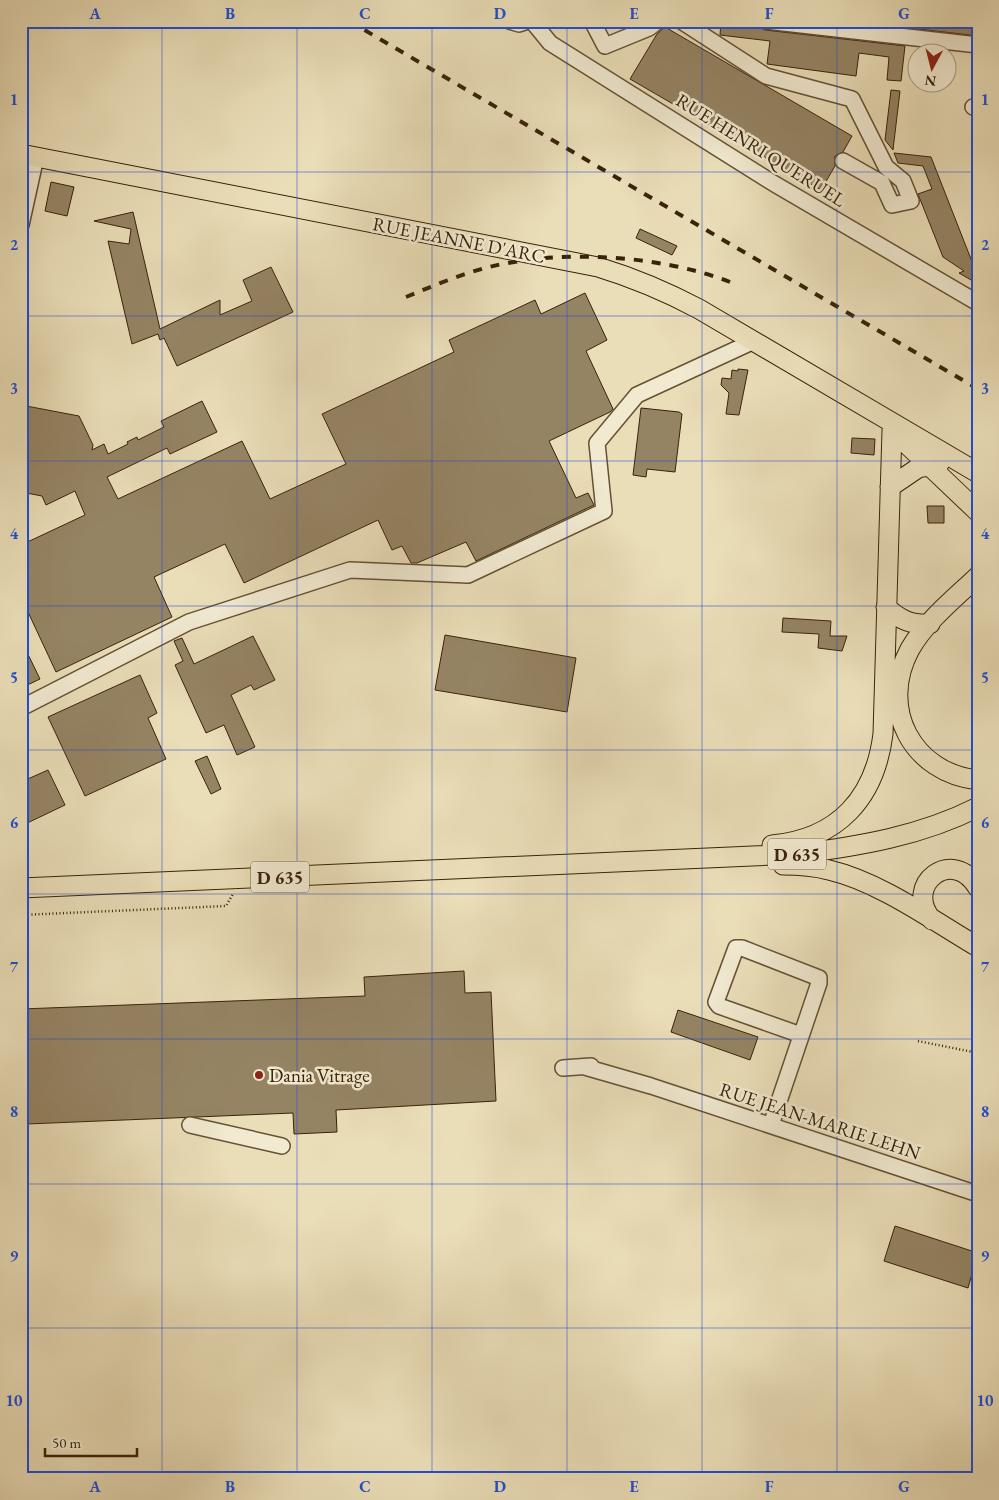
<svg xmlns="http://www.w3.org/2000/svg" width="999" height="1500" font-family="'EB Garamond',serif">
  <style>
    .building { fill: #958464; stroke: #392208 }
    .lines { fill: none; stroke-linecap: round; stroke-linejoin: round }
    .minor-casing { stroke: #655134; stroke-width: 18 }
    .major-casing { stroke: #392208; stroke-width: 21 }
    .path { stroke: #392208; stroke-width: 2.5; stroke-dasharray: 1 2.5; stroke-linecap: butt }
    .minor { stroke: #f1ead1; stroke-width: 15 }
    .major { stroke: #eadeb8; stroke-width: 19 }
    .rail { stroke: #392208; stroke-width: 4; stroke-dasharray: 9 9; stroke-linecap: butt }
    .grid { fill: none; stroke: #1d4ed8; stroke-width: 1; stroke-opacity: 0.55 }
    .poi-dot { fill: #8f2418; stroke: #f1ead1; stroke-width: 2 }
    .labels { text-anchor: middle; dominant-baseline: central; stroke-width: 5; stroke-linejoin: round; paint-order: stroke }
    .shield { fill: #f1ead1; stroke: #705e44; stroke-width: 1 }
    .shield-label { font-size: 18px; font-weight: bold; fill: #392208 }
    .street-label { font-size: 19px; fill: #392208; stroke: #f1ead1 }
    .poi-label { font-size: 19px; fill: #392208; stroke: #f1ead1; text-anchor: start }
    .neatline { fill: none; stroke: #1d4ed8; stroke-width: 2 }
    .grid-label { font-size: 16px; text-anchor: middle; font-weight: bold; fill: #1d4ed8 }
  </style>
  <rect width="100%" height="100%" fill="#eadeb8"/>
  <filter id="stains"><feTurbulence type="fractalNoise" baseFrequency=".004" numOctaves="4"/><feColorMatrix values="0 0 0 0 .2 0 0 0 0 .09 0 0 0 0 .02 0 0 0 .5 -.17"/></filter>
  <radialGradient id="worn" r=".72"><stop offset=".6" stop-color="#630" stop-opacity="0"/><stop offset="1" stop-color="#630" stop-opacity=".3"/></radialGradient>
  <path class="building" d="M852 21H978V36Z
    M721 23 759 27 765 30 905 46 901 81 887 80 889 57 859 53 856 76 767 64 770 41 720 35Z
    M665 27 852 136 843 152 835 156V166L821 190 630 79 657 34Z
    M891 90 900 91 893 150 885 140Z
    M894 153 931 157 978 277V284L959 273 964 271 943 257 918 194 932 189 923 166 898 163Z
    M51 182 74 187 67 216 45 211Z
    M133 212 160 329 220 300V315L252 301 243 280 271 267 293 312 177 366 164 338 160 340 158 334 132 344 108 241 129 244 131 229 94 221Z
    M640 229 677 246 672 255 636 238Z
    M585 293 607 340 586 351 613 409 610 412 549 441 576 498 588 493 594 505 476 561 466 542 417 563H411L402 546 392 550 378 520 244 583 225 544 154 577 172 617 56 672 21 597V545L85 515 75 491 46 505 42 496 21 492V405L79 416 93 445 92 450 104 444 108 454 128 444 127 442 137 437 138 440 164 427 161 421 202 401 217 432 170 454 167 448 107 477 118 499 242 441 270 499 346 464 322 414 454 352 449 340 535 300 541 314Z
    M738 369 748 370 739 415 726 414 729 393 721 385 722 378 731 379 732 370 738 371Z
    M641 408 679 412 682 414 675 472 647 469 646 477 633 475Z
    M852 438 875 439 874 455 851 453Z
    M927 506H944V523H928Z
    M783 618 831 621 830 636H847L842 651 818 648 819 634 782 632Z
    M445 635 576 658 567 712 435 690Z
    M253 636 275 680 254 690 251 685 231 695 255 747 237 755 224 725 206 733 175 665 183 661 174 641 182 638 194 664Z
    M21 640 40 679 21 688Z
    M140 675 157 713 148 718 166 759 85 796 48 717Z
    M207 756 221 789 211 794 195 761Z
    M48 770 65 805 21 826V782Z
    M464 971 465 993 491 992 496 1101 336 1110 337 1132 294 1134 293 1113 27 1124 21 1049V1009L365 996 364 977Z
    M678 1010 758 1037 750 1060 671 1032Z
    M895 1226 978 1253 968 1288 884 1261Z"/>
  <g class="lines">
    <defs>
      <path id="minor" d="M509 21 519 24 528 21
        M532 21 550 43 773 183 978 303
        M592 21 605 46 649 28 658 21
        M681 21 766 76 852 99 886 167 903 181 911 201 892 205 882 183 843 161
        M766 21 978 45
        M973 107H978
        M21 225 36 157
        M21 708 189 622 350 570 468 575 604 511 597 443 637 395 754 341
        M585 1067 651 1086 978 1194
        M563 1068 591 1066
        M190 1125 282 1146
        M771 1125 819 983V978L742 948H736L716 1002 719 1006 801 1035"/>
      <path id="major" d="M21 154 598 267C634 278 667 292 699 309L978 473
        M896 434 978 512
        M890 487 918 468 939 464
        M978 576C955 598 926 621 910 649 878 708 912 773 978 780
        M886 607C900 620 911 625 930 624
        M772 845C838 839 875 798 883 734L892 430
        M783 865C798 865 814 866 829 870 880 882 932 920 978 947
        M21 888 797 854C860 846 921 836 978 807
        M932 920C902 885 953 845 978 888"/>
    </defs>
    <use href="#minor" class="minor-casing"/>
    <use href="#major" class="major-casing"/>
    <path class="path" d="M21 915 226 906 233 894
      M918 1041 978 1053"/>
    <use href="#minor" class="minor"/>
    <use href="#major" class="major"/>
    <path class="rail" d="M349 21 978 389
      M406 297C433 286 461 274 489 267 562 249 660 255 730 282"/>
  </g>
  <path class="grid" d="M162 21V1479M297 21V1479M432 21V1479M567 21V1479M702 21V1479M837 21V1479M21 172H978M21 316H978M21 461H978M21 606H978M21 750H978M21 894H978M21 1039H978M21 1184H978M21 1328H978"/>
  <circle class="poi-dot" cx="259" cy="1075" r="5"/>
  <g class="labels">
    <g class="shield">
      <rect x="768" y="838.5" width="58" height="31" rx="4"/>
      <rect x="251" y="861.5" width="58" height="31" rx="4"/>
    </g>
    <g class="shield-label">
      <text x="797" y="854">D 635</text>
      <text x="280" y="877">D 635</text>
    </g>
    <g class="street-label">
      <text transform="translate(761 150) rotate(32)">RUE HENRI QUERUEL</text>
      <text transform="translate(459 240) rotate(11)">RUE JEANNE D'ARC</text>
      <text transform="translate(820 1121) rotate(18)">RUE JEAN-MARIE LEHN</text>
    </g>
    <g class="poi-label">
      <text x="269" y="1075">Dania Vitrage</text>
    </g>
  </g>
  <rect width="999" height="1500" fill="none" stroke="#eadeb8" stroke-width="55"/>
  <g transform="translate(932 68) rotate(187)"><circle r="24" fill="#f1ead1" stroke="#a79a81"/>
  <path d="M0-4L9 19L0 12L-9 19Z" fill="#8f2418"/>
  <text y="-8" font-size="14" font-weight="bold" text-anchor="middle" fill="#392208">N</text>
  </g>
  <path d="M45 1448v8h92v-8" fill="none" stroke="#392208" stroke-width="2.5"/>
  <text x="52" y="1448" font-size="15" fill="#392208" stroke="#f1ead1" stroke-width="4" paint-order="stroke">50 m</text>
  <rect x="28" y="28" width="944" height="1444" class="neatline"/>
  <g class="grid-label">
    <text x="95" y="19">A</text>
    <text x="230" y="19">B</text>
    <text x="365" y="19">C</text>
    <text x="500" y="19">D</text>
    <text x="634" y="19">E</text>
    <text x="769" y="19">F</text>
    <text x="904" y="19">G</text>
    <text x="14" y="105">1</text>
    <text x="985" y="105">1</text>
    <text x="14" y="250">2</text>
    <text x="985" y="250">2</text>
    <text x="14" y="394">3</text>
    <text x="985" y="394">3</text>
    <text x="14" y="539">4</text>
    <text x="985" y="539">4</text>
    <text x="14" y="683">5</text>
    <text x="985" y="683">5</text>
    <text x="14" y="828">6</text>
    <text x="985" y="828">6</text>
    <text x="14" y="972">7</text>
    <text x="985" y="972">7</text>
    <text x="14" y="1117">8</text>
    <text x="985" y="1117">8</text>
    <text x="14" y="1261">9</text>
    <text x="985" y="1261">9</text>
    <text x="14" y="1406">10</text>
    <text x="985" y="1406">10</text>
    <text x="95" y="1492">A</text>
    <text x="230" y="1492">B</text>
    <text x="365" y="1492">C</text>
    <text x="500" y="1492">D</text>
    <text x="634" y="1492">E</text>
    <text x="769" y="1492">F</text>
    <text x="904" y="1492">G</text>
  </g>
  <rect width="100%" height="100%" filter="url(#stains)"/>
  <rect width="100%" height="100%" fill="url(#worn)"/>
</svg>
